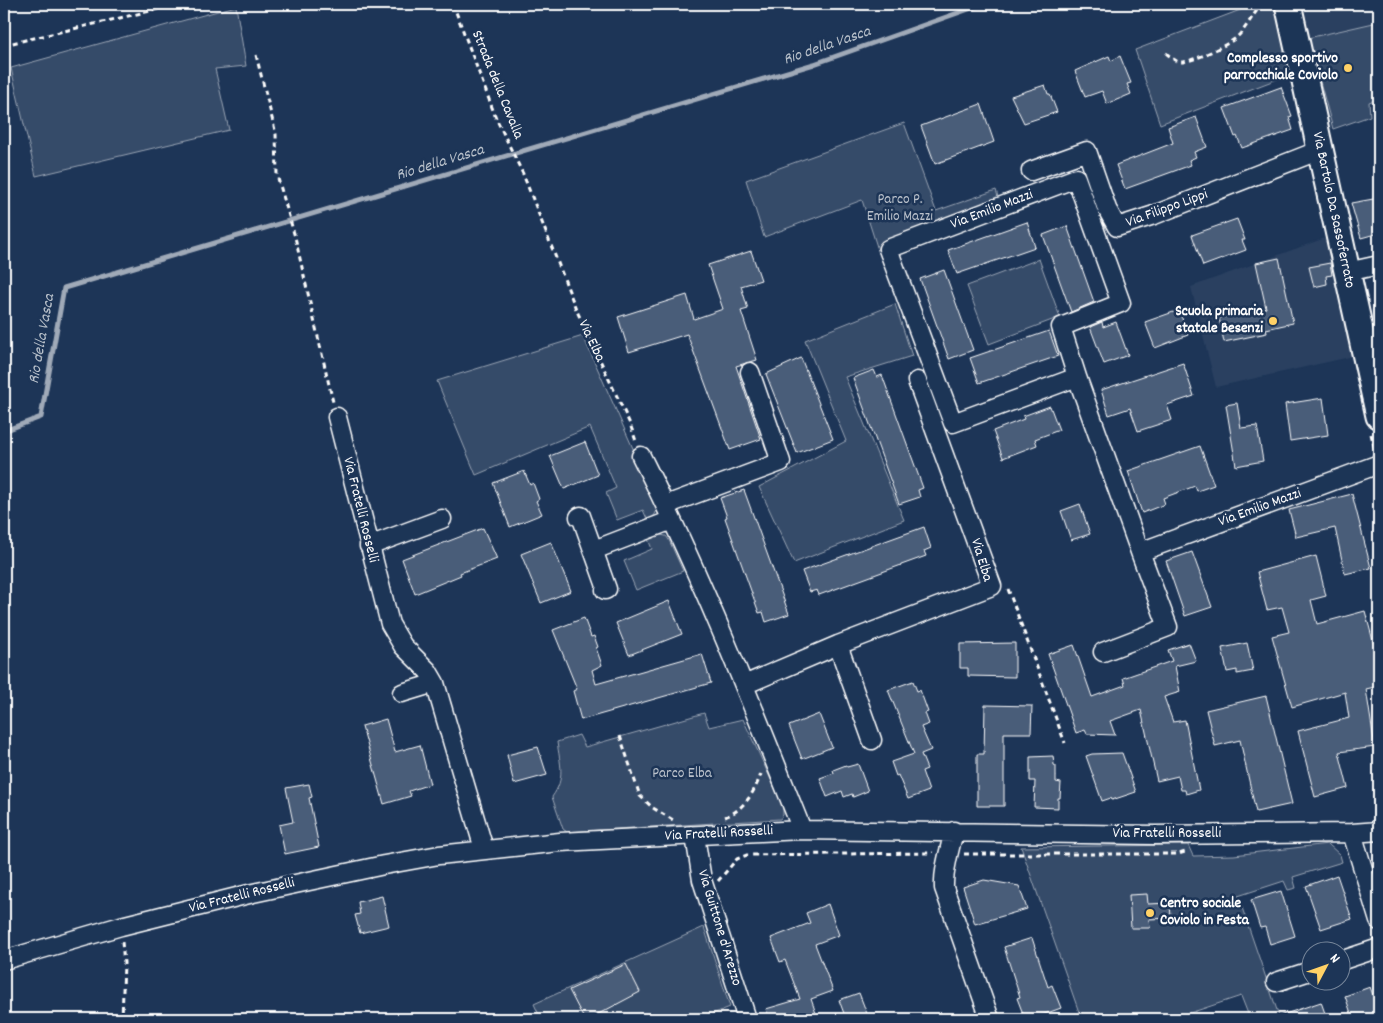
<svg xmlns="http://www.w3.org/2000/svg" width="1383" height="1023" font-family="Dekko,sans-serif">
  <style>
    .built { fill: #2a4161 }
    .green { fill: #364b69; stroke: #9aa5b4 }
    .lines { fill: none; stroke-linecap: round; stroke-linejoin: round }
    .stream { stroke: #a0aab8; stroke-width: 5 }
    .building { fill: #4a5d79; stroke: #fff }
    .street-casing { stroke: #fff; stroke-width: 21 }
    .secondary-casing { stroke: #fff; stroke-width: 29 }
    .path { stroke: #fff; stroke-width: 3; stroke-dasharray: 5 4; stroke-linecap: butt }
    .street { stroke: #1d3557; stroke-width: 18 }
    .secondary { stroke: #1d3557; stroke-width: 25 }
    .poi-dot { fill: #ffd166; stroke: #1d3557; stroke-width: 2 }
    .labels { text-anchor: middle; dominant-baseline: central; stroke-width: 5; stroke-linejoin: round; paint-order: stroke }
    .poi-label { font-size: 15px; font-weight: bold; fill: #fff; stroke: #1d3557; text-anchor: end }
    .street-label { font-size: 15px; fill: #fff; stroke: #1d3557 }
    .park-label { font-size: 15px; fill: #b9c0ca; stroke: #1d3557 }
    .water-label { font-size: 16px; font-style: italic; fill: #b8c0ca; stroke: #1d3557 }
  </style>
  <rect width="100%" height="100%" fill="#1d3557"/>
  <filter id="ink" filterUnits="userSpaceOnUse"><feTurbulence type="fractalNoise" baseFrequency=".02" numOctaves="2"/><feDisplacementMap in="SourceGraphic" scale="10" xChannelSelector="R" yChannelSelector="G"/><feConvolveMatrix kernelMatrix="1 2 1 2 8 2 1 2 1" color-interpolation-filters="sRGB"/></filter>
  <g filter="url(#ink)">
    <path class="built" d="M1301 4H1374L1378 22 1308 38Z
      M1328 237 1354 356 1216 387 1191 287Z"/>
    <path class="green" d="M1256 4H1277L1293 73 1160 124 1135 50Z
      M1374 4H1379V99L1369 102 1370 116 1333 129 1308 38 1378 22Z
      M236 6 246 66 215 69 229 130 36 176 11 68Z
      M904 123 936 211 996 190 1001 207 888 249 878 250 862 200 764 237 746 180Z
      M1039 259 1060 317 989 344 967 286Z
      M895 304 912 356 845 377 904 520 794 563 759 487 846 441 805 340Z
      M583 336 656 500C658 510 657 515 648 521L643 510 617 520 606 493 616 488 590 427 476 475 437 381Z
      M660 535 666 536 669 540 683 571 636 590 624 561 652 549 648 539Z
      M704 713 709 727 743 719 783 806V815L780 819 567 832 563 829 552 797C566 778 560 764 557 742L579 735 585 747Z
      M1328 844 1340 855 1342 862 1293 877 1296 888 1288 890 1284 881 1238 896 1280 1019H1250L1241 996 1172 1019H1066L1080 1015 1021 847 1188 845 1193 856 1234 855Z
      M704 927 730 1007 700 1019H541L534 1004Z"/>
    <g class="lines">
      <path class="stream" d="M4 431 41 417 64 288 814 64 983 4"/>
    </g>
    <path class="building" d="M1109 56 1111 61 1120 56 1131 83 1127 84 1131 94 1107 104 1102 91 1085 97 1075 71Z
      M1045 85 1048 94H1050L1057 112 1024 123 1011 96Z
      M1281 87 1292 116 1289 117 1293 130 1242 148 1237 136 1235 137 1224 108Z
      M981 104 994 142 935 164 921 126Z
      M1196 117 1207 147 1194 152 1196 157 1189 160 1191 165 1125 189 1116 165 1173 143 1168 127Z
      M1379 198V233L1361 238 1351 203Z
      M1237 219 1245 240H1242L1246 250 1203 266 1192 235Z
      M1027 222 1035 247 957 274 948 250Z
      M1067 226 1094 302 1071 312 1043 235Z
      M751 251 761 280 741 286 748 309 741 311 757 360 736 366 761 439 730 450 687 334 629 352 618 317 687 295 694 319 723 309 708 265Z
      M1279 258 1293 323 1266 329 1267 333 1224 342 1219 318 1266 308 1256 263Z
      M1330 263 1332 275 1326 276 1327 284 1314 287 1309 267Z
      M944 270 973 350 949 359 920 279Z
      M1179 310 1188 335 1155 348 1145 322Z
      M1102 322 1103 327 1116 322 1128 355 1104 364 1090 327Z
      M1049 331 1058 356 979 383 970 358Z
      M801 358 833 439 797 453 766 374Z
      M1183 363 1194 396 1167 405 1172 420 1138 431 1130 408 1109 415 1101 390Z
      M874 370 877 377 882 375 923 488 918 490 920 497 899 504 853 378Z
      M1323 398 1328 435 1290 441 1285 404Z
      M1237 403 1241 428 1257 426 1263 461 1236 466 1226 405Z
      M1050 406 1059 430 1035 439 1037 445 1003 458 993 431 1024 419 1023 416Z
      M585 442 598 475 564 489 550 456Z
      M1200 446 1214 485 1197 491 1195 486 1163 498 1165 504 1142 513 1128 471Z
      M524 471 530 485 533 483 539 499 536 501 542 514 510 527 493 483Z
      M744 490 789 614 766 622 763 612 759 613 725 518 727 517 720 498Z
      M1352 494 1371 568 1345 574 1335 528 1296 537 1289 510Z
      M1080 504 1090 534 1071 540 1061 511Z
      M924 527 931 548 924 551 926 556 819 595 817 590 810 592 802 571Z
      M483 528 497 559 460 573 461 575 415 594 402 559Z
      M551 542 571 591 541 603 521 554Z
      M1192 552 1212 607 1185 616 1166 561Z
      M1316 556 1326 596 1311 600 1317 624 1365 611 1379 663V686L1366 689 1375 747 1339 752 1348 788 1315 797 1298 731 1349 718 1345 692 1292 707 1272 636 1289 632 1282 607 1267 610 1257 572Z
      M669 601 682 634 629 655 616 623Z
      M584 618 591 637 594 636 598 647 596 648 602 665 592 670 596 684 702 654 711 683 581 720 573 691 577 689 553 630Z
      M1015 643V677L968 676V668H960V644Z
      M1189 643 1196 661 1175 666 1180 692 1164 697 1173 722 1185 720 1199 790 1186 794 1185 790H1181L1178 776 1157 781 1141 710 1110 721 1115 735 1087 734 1085 730 1076 733 1048 654 1074 645 1092 697 1125 685 1123 678 1172 661 1168 650Z
      M1247 643 1253 671 1237 674V670L1227 672 1222 648Z
      M913 681 917 691 920 690 928 712 925 713 929 724 921 727 931 750 921 754 927 769 922 771 929 791 908 799 898 775 896 776 891 762 914 754 888 690Z
      M1266 696 1292 804 1256 812 1240 740 1215 746 1206 710Z
      M985 705 1032 706 1031 733H1004V806H977V754H984Z
      M819 714 832 747 802 759 789 726Z
      M386 719 395 752 420 745 430 784 409 791 411 796 384 804 362 726Z
      M538 747 547 775 514 784 507 755Z
      M1122 753 1136 792 1112 800 1111 798 1102 801 1086 756 1092 754Z
      M1053 756 1054 765 1056 766V782L1061 783 1060 798H1058V808L1034 807 1035 781H1030V757Z
      M858 764 868 791 853 797 852 794 844 797 842 791 827 797 820 778 834 773 833 770 846 765 847 767Z
      M309 784 312 797 309 798 319 847 285 854 279 825 293 822 286 788Z
      M1337 875 1352 919 1321 929 1306 886Z
      M984 880 1019 886 1027 909 975 924 963 887Z
      M1281 891 1295 936 1270 944 1265 927 1260 928 1251 900Z
      M1147 894 1148 904 1170 903 1171 918 1149 919 1150 928H1131L1129 895Z
      M382 896 389 926 360 933 355 915 360 914 358 902Z
      M828 904 839 935 815 944 833 991 811 999 818 1019H769L766 1009 800 999 785 960 780 962 771 938 810 923 806 913Z
      M1032 938 1048 987 1052 985 1061 1008 1031 1019H1025L1017 998 1020 997 1004 947Z
      M626 964 640 992 589 1019H584L569 990Z
      M1370 987 1379 1011V1017L1373 1019H1353L1345 996Z
      M859 993 869 1019H846L839 1000Z
      M1321 1002 1327 1019H1277L1276 1017Z"/>
    <g class="lines">
      <defs>
        <path id="street" d="M1031 171 1087 151 1107 209 1117 227 1154 215 1320 150
          M1347 272 1379 265
          M1077 377 1061 327 1121 303 1076 178 888 249 953 423 1077 377 1140 552 1379 464
          M337 417 390 624 403 646 428 671 435 683 484 849
          M641 456C702 577 752 704 802 830
          M666 505 781 462 750 372
          M579 517 581 516 607 589 605 590
          M369 546 442 519
          M594 550 672 520
          M838 645 872 740
          M1103 652 1168 627 1140 552
          M744 685 838 645 992 586 917 381
          M402 693 435 683
          M954 831C950 849 943 869 944 888L990 1019
          M1352 833 1379 921
          M695 836 702 880 747 1019
          M4 960 121 926 253 893 384 865 439 855 560 842 802 830 1154 835 1352 833 1379 831
          M1340 961 1379 948
          M1276 982 1310 971"/>
        <path id="secondary" d="M1288 4 1379 416"/>
      </defs>
      <use href="#street" class="street-casing"/>
      <use href="#secondary" class="secondary-casing"/>
      <path class="path" d="M453 4 496 118 523 174 576 309 630 424 636 441
        M4 45 180 4
        M1166 53C1171 57 1176 63 1183 62 1196 60 1225 46 1236 38 1246 29 1253 14 1262 4
        M256 55 276 134 277 175 295 237 333 402
        M1371 434 1375 450
        M1008 589 1065 743
        M620 736 640 796 653 808 673 820
        M725 817C744 810 755 791 761 774
        M964 854H1179L1185 852
        M718 881 737 859 747 855 933 853
        M122 1019 124 963 122 942"/>
      <use href="#street" class="street"/>
      <use href="#secondary" class="secondary"/>
    </g>
  </g>
  <g class="poi-dot">
    <circle cx="1348" cy="68" r="5"/>
    <circle cx="1273" cy="321" r="5"/>
    <circle cx="1150" cy="913" r="5"/>
  </g>
  <g class="labels">
    <g class="poi-label">
      <text x="1338" y="59">Complesso sportivo<tspan x="1338" dy="17">parrocchiale Coviolo</tspan></text>
      <text x="1263" y="312">Scuola primaria<tspan x="1263" dy="17">statale Besenzi</tspan></text>
      <text x="1160" y="904" text-anchor="start">Centro sociale<tspan x="1160" dy="17">Coviolo in Festa</tspan></text>
    </g>
    <g class="street-label">
      <text transform="translate(497 85) rotate(68)">Strada della Cavalla</text>
      <text transform="translate(1167 209) rotate(-20)">Via Filippo Lippi</text>
      <text transform="translate(992 210) rotate(-21)">Via Emilio Mazzi</text>
      <text transform="translate(1333 210) rotate(78)">Via Bartolo Da Sassoferrato</text>
      <text transform="translate(591 341) rotate(65)">Via Elba</text>
      <text transform="translate(1260 508) rotate(-20)">Via Emilio Mazzi</text>
      <text transform="translate(360 510) rotate(76)">Via Fratelli Rosselli</text>
      <text transform="translate(981 560) rotate(73)">Via Elba</text>
      <text transform="translate(719 834) rotate(-3)">Via Fratelli Rosselli</text>
      <text x="1167" y="834">Via Fratelli Rosselli</text>
      <text transform="translate(242 896) rotate(-14)">Via Fratelli Rosselli</text>
      <text transform="translate(719 928) rotate(73)">Via Guittone d'Arezzo</text>
    </g>
    <g class="park-label">
      <text x="900" y="200">Parco P.<tspan x="900" dy="17">Emilio Mazzi</tspan></text>
      <text x="682" y="774">Parco Elba</text>
    </g>
    <g class="water-label">
      <text transform="translate(827 46) rotate(-19)">Rio della Vasca</text>
      <text transform="translate(440 163) rotate(-17)">Rio della Vasca</text>
      <text transform="translate(42 339) rotate(-80)">Rio della Vasca</text>
    </g>
  </g>
  <rect width="1383" height="1023" fill="none" stroke="#1d3557" stroke-width="20"/>
  <rect x="10" y="10" width="1363" height="1003" fill="none" stroke="#fff" stroke-width="2" filter="url(#ink)"/>
  <g transform="translate(1326 966) rotate(49)"><circle r="24" fill="#1d3557" stroke="#77869a"/>
  <path d="M0-4L9 19L0 12L-9 19Z" fill="#ffd166"/>
  <text y="-8" font-size="14" font-weight="bold" text-anchor="middle" fill="#ffffff">N</text>
  </g>
</svg>
